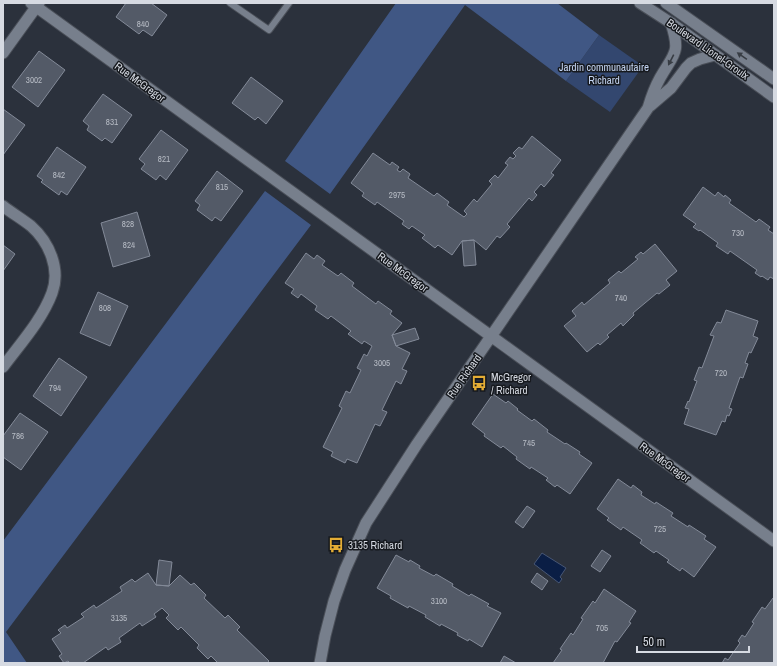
<svg xmlns="http://www.w3.org/2000/svg" width="777" height="666" font-family="'Archivo Narrow',sans-serif">
  <style>
    .green { fill: #33476f }
    .forest { fill: #405784 }
    .water { fill: #0a1e45; stroke: #475674 }
    .building { fill: #535a67; stroke: #838a98 }
    .lines { fill: none; stroke-linecap: round; stroke-linejoin: round }
    .service-casing { stroke: #4a4f58; stroke-width: 8 }
    .minor-casing { stroke: #4a4f58; stroke-width: 13 }
    .secondary-casing { stroke: #4a4f58; stroke-width: 13 }
    .service { stroke: #777f8c; stroke-width: 6 }
    .minor { stroke: #777f8c; stroke-width: 11 }
    .secondary { stroke: #777f8c; stroke-width: 11 }
    .oneway { fill: #383d44 }
    .labels { text-anchor: middle; dominant-baseline: central; stroke-width: 3; stroke-linejoin: round; paint-order: stroke }
    .number-label { font-size: 9px; fill: #b5bac3 }
    .street-label { font-size: 11px; fill: #d6dae2; stroke: #16191e }
    .park-label { font-size: 11px; fill: #c5d5f2; stroke: #16191e }
    .poi-label { font-size: 11px; fill: #d6dae2; stroke: #16191e; text-anchor: start }
  </style>
  <rect width="100%" height="100%" fill="#2b313c"/>
  <path class="green" d="M599 35 643 66 610 112 566 81Z"/>
  <path class="forest" d="M396 3H557L599 35 566 81 465 5 330 194 285 161Z
    M265 191 311 225 6 632 27 663H3V541Z"/>
  <path class="water" d="M542 553 566 568 560 577 562 579 559 583 534 564Z"/>
  <path class="building" d="M126 3H151L167 15 152 36 143 30 139 34 116 17Z
    M39 51 65 70 38 107 12 87Z
    M251 77 283 101 266 124 258 117 255 120 232 103Z
    M103 94 132 115 112 143 105 138 102 141 87 130 89 126 83 121Z
    M3 109 25 125 3 155Z
    M161 130 188 150 166 180 160 175 156 180 141 169 145 164 139 159Z
    M532 136 561 160 551 173 554 175 544 187 541 184 534 192 537 195 532 201 529 198 507 224 510 227 500 238 497 236 486 250 474 240 462 241 452 255 438 245 435 248 422 238 425 235 412 226 409 229 402 224 404 221 377 202 375 205 362 196 364 193 351 183 373 153 390 165 392 162 399 167 397 170 400 172 403 169 410 174 408 178 434 196 437 193 449 202 447 205 464 217 467 214 464 211 474 199 477 202 492 184 489 181 495 175 498 178 508 165 505 163 510 157 513 159 516 156 513 153 519 147 522 149Z
    M57 147 86 167 67 195 61 191 59 195 41 182 43 180 37 176Z
    M217 171 243 191 221 221 215 217 212 221 197 210 200 205 195 201Z
    M703 187 715 196 718 192 724 197 725 195 731 200 729 203 756 222 759 219 770 227 768 230 774 234V279L770 277 768 280 762 276 761 277 755 273 757 270 730 251 728 254 716 246 718 243 700 230 699 231 693 227 696 224 683 215Z
    M137 212 150 256 113 267 101 223Z
    M474 240 476 265 464 266 462 241Z
    M655 244 677 271 666 280 670 285 659 294 657 293 633 313 634 315 623 326 621 323 607 335 609 337 600 345 598 343 587 352 564 326 576 316 572 311 582 302 584 305 610 283 608 280 619 271 621 273 638 259 635 257 641 252 643 254Z
    M3 245 15 254 3 271Z
    M306 253 314 259 317 255 325 261 322 265 338 276 341 273 354 283 352 286 376 304 378 301 392 311 390 314 402 323 392 335 396 346 410 353 402 369 407 371 401 384 396 381 382 410 387 412 380 426 375 424 357 463 347 459 345 463 331 456 333 452 323 447 342 408 339 406 346 391 350 393 361 370 357 368 364 354 367 356 372 346 364 341 362 344 348 334 351 331 331 316 328 319 315 310 317 306 301 294 298 298 291 293 294 289 285 283Z
    M98 292 128 306 110 346 80 333Z
    M726 310 758 321 753 336 758 338 751 353 749 352 745 363 748 364 743 378 740 377 729 408 732 409 729 416 727 415 725 422 722 421 716 435 684 424 689 409 685 408 688 401 689 402 697 381 694 380 699 367 702 368 714 336 710 335 717 322 721 323Z
    M415 328 419 339 396 346 392 335Z
    M59 358 87 377 61 416 33 396Z
    M493 394 506 403 508 401 518 409 517 410 532 421 534 419 548 430 547 432 565 444 566 443 580 452 579 454 592 463 570 494 557 485 555 487 546 480 548 478 531 467 530 469 516 459 517 457 503 446 501 448 484 436 485 434 472 424Z
    M20 413 48 432 21 470 3 457V436Z
    M618 479 631 488 633 485 642 492 641 495 655 504 656 502 673 513 671 516 688 527 689 525 706 536 704 539 716 547 694 577 682 568 680 571 667 562 669 560 656 551 654 553 640 543 642 540 623 527 621 530 607 520 609 518 597 509Z
    M527 506 535 511 523 528 515 522Z
    M602 550 611 556 600 572 591 566Z
    M396 555 409 562 410 560 420 566 419 568 434 576 436 574 453 584 452 586 469 596 471 594 489 604 487 606 501 613 482 647 469 639 468 641 457 635 458 633 441 624 440 626 425 617 426 615 409 606 408 608 390 598 391 596 377 588Z
    M159 560 172 562 169 586 156 585Z
    M148 573 156 585 169 586 180 575 191 585 194 583 206 595 204 598 225 618 228 615 240 627 237 630 269 661 267 663H218L211 656 208 659 197 648 199 645 181 627 178 630 166 618 169 615 162 608 154 614 156 617 142 626 140 623 119 638 121 642 108 650 106 647 83 663H70L68 661 64 663 59 656 62 654 52 639 61 633 58 630 65 625 67 628 84 617 81 614 94 605 96 608 122 591 120 587 132 579 135 582Z
    M537 573 548 581 542 590 531 582Z
    M604 589 636 611 629 622 631 623 617 642 615 641 603 663H553L562 650 560 649 571 633 573 635 583 619 581 618 593 601 595 603Z
    M773 598H774V663H722L725 658 728 660 740 643 738 641 742 635 745 637 754 623 752 622 762 607 765 609Z
    M504 656 516 663H500Z"/>
  <g class="lines">
    <defs>
      <path id="service" d="M230 3 269 30 289 3"/>
      <path id="minor" d="M31 3 774 541
        M3 53 39 3
        M650 106 671 88 686 68 691 63 700 59 715 55
        M3 206C12 213 22 219 31 226 49 242 61 269 52 293 42 320 20 344 3 367
        M320 663 325 636 334 601 345 570 366 523 417 444 648 108C651 98 655 87 660 78 674 53 681 54 671 23"/>
      <path id="secondary" d="M640 3 671 23 774 97
        M666 3 774 79"/>
    </defs>
    <use href="#service" class="service-casing"/>
    <use href="#minor" class="minor-casing"/>
    <use href="#secondary" class="secondary-casing"/>
    <use href="#service" class="service"/>
    <use href="#minor" class="minor"/>
    <use href="#secondary" class="secondary"/>
  </g>
  <defs><path id="oneway-solid" d="M-6-.8H1V-3.2L6.5 0L1 3.2V.8H-6Z"/></defs>
  <g class="oneway">
    <use href="#oneway-solid" transform="translate(742 56) rotate(-145)"/>
    <use href="#oneway-solid" transform="translate(671 60) rotate(117)"/>
  </g>
  <defs>
    <symbol id="bus-bare" viewBox="-9 -9 18 18"><path d="M-5-6H5V4H4V6H2V4H-2V6H-4V4H-5ZM-3.5-4V0h7V-4ZM-3.5 1.2v1.5H-2V1.2ZM2 1.2v1.5H3.5V1.2Z" fill="#e4ad35" stroke="#16191e" stroke-width="2.5" paint-order="stroke"/></symbol>
  </defs>
  <g fill-rule="evenodd">
    <use href="#bus-bare" x="468" y="372" width="22" height="22"/>
    <use href="#bus-bare" x="325" y="534" width="22" height="22"/>
  </g>
  <g class="labels">
    <g class="number-label">
      <text x="143" y="24">840</text>
      <text x="34" y="80">3002</text>
      <text x="112" y="122">831</text>
      <text x="164" y="159">821</text>
      <text x="59" y="175">842</text>
      <text x="222" y="187">815</text>
      <text x="397" y="195">2975</text>
      <text x="128" y="224">828</text>
      <text x="738" y="233">730</text>
      <text x="129" y="245">824</text>
      <text x="621" y="298">740</text>
      <text x="105" y="308">808</text>
      <text x="382" y="363">3005</text>
      <text x="721" y="373">720</text>
      <text x="55" y="388">794</text>
      <text x="18" y="436">786</text>
      <text x="529" y="443">745</text>
      <text x="660" y="529">725</text>
      <text x="439" y="601">3100</text>
      <text x="119" y="618">3135</text>
      <text x="602" y="628">705</text>
    </g>
    <g class="street-label">
      <text transform="translate(708 49) rotate(35)">Boulevard Lionel-Groulx</text>
      <text transform="translate(140 82) rotate(36)">Rue McGregor</text>
      <text transform="translate(403 272) rotate(36)">Rue McGregor</text>
      <text transform="translate(464 376) rotate(-55)">Rue Richard</text>
      <text transform="translate(665 462) rotate(36)">Rue McGregor</text>
    </g>
    <g class="park-label">
      <text x="604" y="67">Jardin communautaire<tspan x="604" dy="13">Richard</tspan></text>
    </g>
    <g class="poi-label">
      <text x="491" y="377">McGregor<tspan x="491" dy="13">/ Richard</tspan></text>
      <text x="348" y="545">3135 Richard</text>
    </g>
  </g>
  <rect width="777" height="666" fill="none" stroke="#d6dae2" stroke-width="8"/>
  <path d="M637 646v6h112v-6" fill="none" stroke="#d6dae2" stroke-width="2"/>
  <text x="643" y="646" font-size="12" fill="#d6dae2" stroke="#16191e" stroke-width="3" paint-order="stroke">50 m</text>
</svg>
